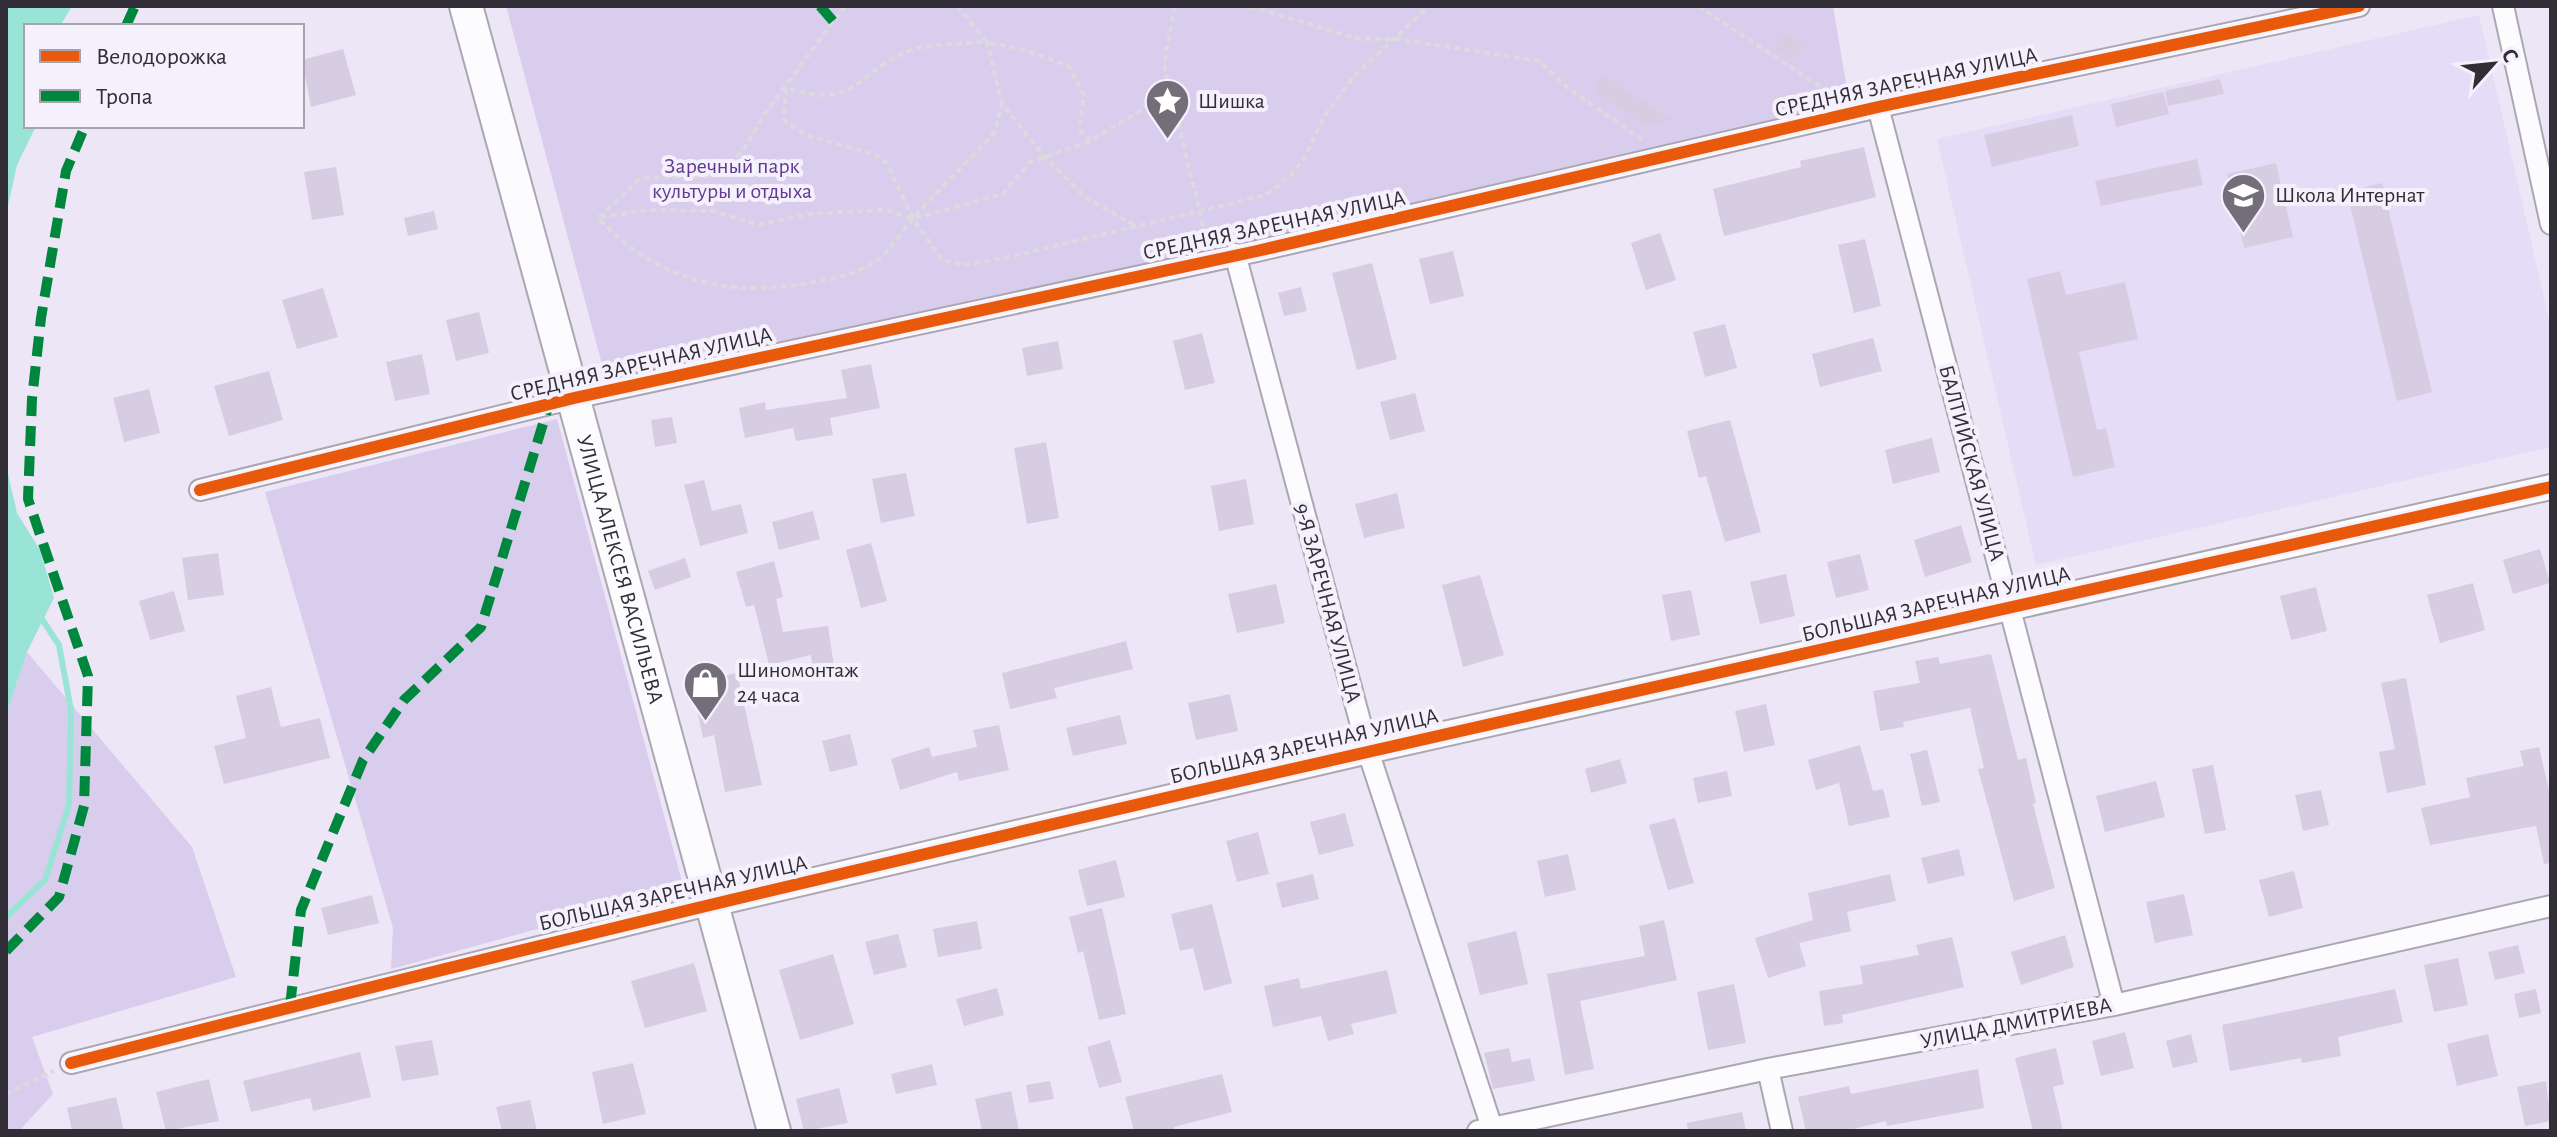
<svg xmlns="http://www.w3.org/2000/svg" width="2557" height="1137" font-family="'Alegreya Sans',sans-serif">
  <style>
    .built { fill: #e5dcf7 }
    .green { fill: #d9cdee }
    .water { fill: #9ae4d7 }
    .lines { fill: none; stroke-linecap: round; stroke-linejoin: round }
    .stream { stroke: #9ae4d7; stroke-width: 6 }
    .building { fill: #d6cde3 }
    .minor-casing { stroke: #aba7b2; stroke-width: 24 }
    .tertiary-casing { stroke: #aba7b2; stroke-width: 28 }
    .primary-casing { stroke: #aba7b2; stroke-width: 36 }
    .path { stroke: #dcdade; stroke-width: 4; stroke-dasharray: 6 4; stroke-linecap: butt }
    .minor { stroke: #fcfbfe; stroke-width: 20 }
    .tertiary { stroke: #fcfbfe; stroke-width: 24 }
    .primary { stroke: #fcfbfe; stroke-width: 32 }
    .quiet { stroke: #00873e; stroke-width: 10; stroke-dasharray: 20 10; stroke-linecap: butt }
    .cycleway-casing { stroke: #f4f0fc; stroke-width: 17 }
    .cycleway { stroke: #e8590c; stroke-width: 12 }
    .labels { text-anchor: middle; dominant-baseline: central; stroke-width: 8; stroke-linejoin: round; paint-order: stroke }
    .street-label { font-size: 22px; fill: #322e38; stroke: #f4f0fc }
    .poi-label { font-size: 22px; fill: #322e38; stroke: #f4f0fc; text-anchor: start }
    .park-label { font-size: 22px; fill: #613b90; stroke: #f4f0fc }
  </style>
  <rect width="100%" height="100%" fill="#ece6f6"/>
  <path class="built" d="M2479 15 2551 328V447L2036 565 1937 139Z"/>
  <path class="green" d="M506 6H1833L1850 107 607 383Z
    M557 419 684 889 391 969 393 928 265 492Z
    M27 652 192 847 236 977 32 1037 53 1094 19 1131H6V715Z"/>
  <path class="water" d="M6 6H72L60 26H26V126H36L17 165 8 206 6 347Z
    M6 465 17 513 40 550 54 598 27 652 6 715Z"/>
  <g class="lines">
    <path class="stream" d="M6 917 45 880 69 805 71 710 59 645 40 616"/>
  </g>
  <path class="building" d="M1784 33 1803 45 1793 60 1775 49Z
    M343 49 356 95 311 107 302 60Z
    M1603 75 1673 120 1647 126 1593 91Z
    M2220 79 2224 94 2168 106 2165 91Z
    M2163 92 2169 114 2116 127 2111 104Z
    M2072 115 2079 146 1992 167 1984 135Z
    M1864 147 1876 197 1724 236 1713 189 1801 167 1800 161Z
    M2197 159 2203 185 2101 206 2095 181Z
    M2276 163 2293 237 2244 248 2227 174Z
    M336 167 344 215 312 220 304 172Z
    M2382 183 2432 392 2397 401 2347 192Z
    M434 211 438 229 408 236 404 218Z
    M1660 233 1676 280 1646 290 1631 243Z
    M1865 239 1881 306 1854 313 1838 245Z
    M1453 251 1464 296 1430 304 1419 259Z
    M1372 263 1397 359 1357 370 1332 273Z
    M2060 271 2066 295 2125 282 2138 339 2079 352 2097 430 2106 428 2115 467 2073 477 2027 279Z
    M1301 287 1307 311 1284 316 1278 293Z
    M323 288 338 337 297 349 282 300Z
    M479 312 489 353 456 361 446 320Z
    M1725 324 1737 368 1705 377 1693 332Z
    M1202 333 1215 383 1185 390 1173 341Z
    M1873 338 1882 371 1820 387 1812 354Z
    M1058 341 1063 369 1027 376 1022 348Z
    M422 354 430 394 395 401 386 362Z
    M871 364 880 408 830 418 833 435 796 441 793 428 745 438 739 408 765 402 766 410 847 398 841 370Z
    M269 371 283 420 229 436 214 386Z
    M149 389 160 433 124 442 113 398Z
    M1415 393 1425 431 1390 440 1380 402Z
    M672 417 677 443 655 447 651 420Z
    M1730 420 1761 532 1725 542 1706 476 1699 478 1687 431Z
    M1932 438 1940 472 1893 484 1885 450Z
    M1046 442 1059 518 1027 524 1014 448Z
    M906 473 915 516 881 523 872 479Z
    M1246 479 1254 524 1219 531 1211 486Z
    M704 480 712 511 741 504 748 533 700 546 684 485Z
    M1397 493 1405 528 1364 538 1355 504Z
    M813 511 820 539 779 550 772 522Z
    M1961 525 1972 562 1925 577 1914 540Z
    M871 543 887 601 861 608 846 550Z
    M2540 549 2550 583 2513 594 2503 560Z
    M218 553 224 595 188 600 182 558Z
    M1860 554 1869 590 1836 598 1827 562Z
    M685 558 691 577 655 590 648 571Z
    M774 561 783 597 776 599 783 632 828 626 835 673 814 676 811 655 769 665 754 605 746 607 736 572Z
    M1786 574 1795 616 1760 624 1750 582Z
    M1480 575 1504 655 1463 667 1442 585Z
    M2473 583 2485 630 2440 643 2427 595Z
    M1276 584 1285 623 1237 633 1228 594Z
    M2316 587 2327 631 2291 640 2280 596Z
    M1691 590 1700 635 1671 641 1662 595Z
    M174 591 185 631 150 640 139 601Z
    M1126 641 1133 669 1054 688 1057 698 1010 709 1002 673Z
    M1991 654 2018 760 2026 758 2036 803 2033 804 2055 888 2014 901 1978 769 1984 768 1970 708 1903 722 1904 727 1880 731 1873 691 1920 683 1915 661 1938 657 1940 664Z
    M737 673 762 785 725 792 714 735 703 738 691 683Z
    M2406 678 2426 785 2387 793 2379 752 2395 749 2381 683Z
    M271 687 281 727 320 718 330 758 224 784 214 746 246 738 236 696Z
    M1230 694 1238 731 1196 740 1188 703Z
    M1766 704 1775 745 1744 752 1735 711Z
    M1120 715 1127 744 1073 756 1066 728Z
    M999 725 1009 770 959 781 957 772 900 790 891 759 929 747 932 757 977 747 973 730Z
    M850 734 858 765 830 772 822 741Z
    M1860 745 1873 791 1883 789 1890 817 1849 826 1839 783 1816 790 1808 760Z
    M2539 747 2551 799V863L2544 864 2536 826 2430 845 2421 808 2470 797 2466 778 2524 766 2520 751Z
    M1927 750 1940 802 1922 806 1910 754Z
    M1620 759 1627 783 1591 793 1585 769Z
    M2213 765 2226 830 2205 834 2192 769Z
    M1727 771 1732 796 1698 803 1693 778Z
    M2156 781 2165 817 2105 832 2096 796Z
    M2321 790 2329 825 2303 831 2295 795Z
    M1345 813 1354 846 1319 855 1310 822Z
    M1675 818 1694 883 1668 890 1649 825Z
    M1258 832 1269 874 1237 882 1226 841Z
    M1959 849 1965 875 1928 884 1921 858Z
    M1568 854 1576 890 1545 897 1537 861Z
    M1116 860 1125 897 1087 906 1078 870Z
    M2294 871 2303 908 2269 917 2259 880Z
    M1313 874 1319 899 1282 908 1276 883Z
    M1890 874 1896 901 1847 912 1851 931 1799 943 1806 966 1768 978 1755 938 1813 920 1808 893Z
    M2184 894 2193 935 2155 943 2146 902Z
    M372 895 379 923 328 935 321 908Z
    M1212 904 1232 983 1204 991 1193 948 1180 951 1171 914Z
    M1102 908 1126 1014 1099 1020 1083 951 1078 953 1069 917Z
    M1664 920 1677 980 1580 1001 1594 1069 1565 1075 1547 974 1645 956 1639 926Z
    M977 921 982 949 938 957 933 929Z
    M1516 931 1528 984 1480 995 1467 943Z
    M898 934 907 967 874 975 865 942Z
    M2065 935 2074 967 2021 985 2011 952Z
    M1952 937 1964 987 1842 1015 1843 1023 1824 1026 1819 991 1863 984 1860 966 1919 955 1916 945Z
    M2518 945 2525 973 2495 980 2488 952Z
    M833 954 854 1024 800 1040 779 970Z
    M2458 958 2468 1005 2434 1012 2424 965Z
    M694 963 707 1011 645 1028 631 981Z
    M1387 970 1397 1013 1351 1024 1354 1034 1328 1041 1321 1016 1273 1027 1264 986 1299 978 1301 989Z
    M1734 984 1746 1043 1708 1050 1697 992Z
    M997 988 1004 1015 964 1026 956 999Z
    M2395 989 2403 1022 2338 1037 2341 1056 2302 1063 2301 1058 2230 1071 2222 1025Z
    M2536 989 2541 1013 2519 1018 2514 994Z
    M2125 1032 2134 1068 2101 1076 2092 1041Z
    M2191 1034 2198 1062 2173 1068 2166 1041Z
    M2488 1034 2498 1076 2457 1086 2447 1044Z
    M432 1040 439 1075 402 1081 395 1046Z
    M1110 1040 1122 1082 1099 1088 1087 1047Z
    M1509 1048 1512 1062 1530 1058 1535 1081 1493 1089 1484 1053Z
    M2056 1048 2064 1084 2053 1087 2063 1131H2033L2015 1058Z
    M360 1052 371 1097 313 1111 310 1098 251 1112 243 1081Z
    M633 1063 646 1114 603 1124 592 1072Z
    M932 1064 937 1085 896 1094 891 1074Z
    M1978 1069 1984 1108 1887 1126 1886 1121 1845 1131H1806L1798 1097 1849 1086 1851 1094Z
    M1222 1074 1232 1112 1174 1127V1131H1134L1125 1097Z
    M209 1079 219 1121 166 1131 156 1092Z
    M1050 1081 1054 1099 1029 1103 1026 1085Z
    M2546 1081 2551 1121 2525 1126 2517 1087Z
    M839 1088 848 1123 804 1131 796 1099Z
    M1011 1091 1019 1131H982L975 1099Z
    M116 1097 124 1131H72L67 1108Z
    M530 1100 537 1131H502L496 1107Z
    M1742 1112 1746 1131H1688L1687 1123Z"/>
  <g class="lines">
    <defs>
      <path id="minor" d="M2503 6 2551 224
        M1878 107 2114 1005
        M1235 254 1368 751 1493 1131
        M200 490 574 398 1257 251 1878 107 2359 6
        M71 1063 712 904
        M1768 1069 1782 1131
        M1478 1131 1768 1069 2114 1005 2551 906"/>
      <path id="tertiary" d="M712 904 1368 751 2551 487"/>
      <g id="primary">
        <path id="s1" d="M466 6 774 1131"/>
      </g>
    </defs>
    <use href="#minor" class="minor-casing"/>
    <use href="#tertiary" class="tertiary-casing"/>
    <use href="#primary" class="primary-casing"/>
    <path class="path" d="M845 6 764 115 744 149 729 165 712 176 641 178 598 218C658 281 729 299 813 282 836 278 856 275 876 261 890 251 900 233 912 220 938 189 968 162 995 132L1002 104
      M957 6 987 42 1027 51 1069 66 1084 96 1079 129 1090 141
      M1175 6 1164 64 1207 242
      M1250 6 1358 39H1397L1539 61 1569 89 1644 141
      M1698 6 1836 97
      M601 217 649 210 713 211 759 225 808 214 886 210 913 219 1003 194 1030 162 1090 141 1173 91
      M1134 225 1085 197 1045 157 1002 104 987 42C961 44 926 42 902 54 848 81 855 108 786 88L784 120 806 135 874 154 887 163 913 219 942 260 964 265 1005 258 1266 195 1290 176 1304 158 1324 117 1354 76 1429 6
      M6 1094 54 1071"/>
    <use href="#minor" class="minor"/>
    <use href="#tertiary" class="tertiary"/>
    <use href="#primary" class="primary"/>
    <path class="quiet" d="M820 6 833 21
      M126 26 135 6
      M6 951 59 897 84 806 88 676 28 499 32 399 41 318 66 171 85 126
      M290 1006 301 910 363 760 404 700 481 627 549 404"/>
    <defs>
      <path id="cycleway" d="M200 490 574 398 1257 251 1878 107 2359 6
        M71 1063C893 852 1723 672 2551 487"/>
    </defs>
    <use href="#cycleway" class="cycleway-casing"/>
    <use href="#cycleway" class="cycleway"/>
  </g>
  <defs>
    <symbol id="sight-pin" viewBox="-11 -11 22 30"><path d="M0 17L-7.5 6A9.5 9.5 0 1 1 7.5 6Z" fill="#736e7a" stroke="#f4f0fc"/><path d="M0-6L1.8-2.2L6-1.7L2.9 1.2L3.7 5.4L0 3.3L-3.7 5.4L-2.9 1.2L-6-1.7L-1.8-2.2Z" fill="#fff"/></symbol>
    <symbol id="school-pin" viewBox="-11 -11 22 30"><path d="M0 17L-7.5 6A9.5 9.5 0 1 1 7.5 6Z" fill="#736e7a" stroke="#f4f0fc"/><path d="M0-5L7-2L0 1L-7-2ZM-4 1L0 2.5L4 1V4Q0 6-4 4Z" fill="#fff"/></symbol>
    <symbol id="shop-pin" viewBox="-11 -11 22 30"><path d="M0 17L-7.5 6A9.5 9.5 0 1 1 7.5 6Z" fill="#736e7a" stroke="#f4f0fc"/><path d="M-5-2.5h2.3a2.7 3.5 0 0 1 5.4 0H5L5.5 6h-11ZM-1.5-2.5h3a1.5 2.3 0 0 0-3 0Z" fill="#fff"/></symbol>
  </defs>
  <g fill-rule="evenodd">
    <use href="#sight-pin" x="1142" y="76" width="51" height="69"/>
    <use href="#school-pin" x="2218" y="170" width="51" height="69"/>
    <use href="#shop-pin" x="680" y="658" width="51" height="69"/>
  </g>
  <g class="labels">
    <g class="street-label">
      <text transform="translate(1906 82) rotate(-12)">СРЕДНЯЯ ЗАРЕЧНАЯ УЛИЦА</text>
      <text transform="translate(1274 225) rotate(-12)">СРЕДНЯЯ ЗАРЕЧНАЯ УЛИЦА</text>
      <text transform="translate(641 364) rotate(-13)">СРЕДНЯЯ ЗАРЕЧНАЯ УЛИЦА</text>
      <text transform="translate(1972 463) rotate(75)">БАЛТИЙСКАЯ УЛИЦА</text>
      <text stroke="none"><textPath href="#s1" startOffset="584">УЛИЦА АЛЕКСЕЯ ВАСИЛЬЕВА</textPath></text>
      <text transform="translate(1328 603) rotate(75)">9-Я ЗАРЕЧНАЯ УЛИЦА</text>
      <text transform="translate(1936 604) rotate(-13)">БОЛЬШАЯ ЗАРЕЧНАЯ УЛИЦА</text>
      <text transform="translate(1304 746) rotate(-13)">БОЛЬШАЯ ЗАРЕЧНАЯ УЛИЦА</text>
      <text transform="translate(673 893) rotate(-13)">БОЛЬШАЯ ЗАРЕЧНАЯ УЛИЦА</text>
      <text transform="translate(2016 1023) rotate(-11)">УЛИЦА ДМИТРИЕВА</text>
    </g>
    <g class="poi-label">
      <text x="1198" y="101">Шишка</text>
      <text x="2275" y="195">Школа Интернат</text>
      <text x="737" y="670">Шиномонтаж<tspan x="737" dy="25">24 часа</tspan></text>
    </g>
    <g class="park-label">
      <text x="732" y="166">Заречный парк<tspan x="732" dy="25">культуры и отдыха</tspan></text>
    </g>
  </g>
  <rect width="2557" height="1137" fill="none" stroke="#322e38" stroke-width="16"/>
  <rect x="24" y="24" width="280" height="104" fill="#f4f0fc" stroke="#a6a2ae" stroke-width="2"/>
  <rect x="40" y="50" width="40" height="12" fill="#e8590c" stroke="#a6a2ae" stroke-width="2"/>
  <text x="96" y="64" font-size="24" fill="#322e38">Велодорожка</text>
  <rect x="40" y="90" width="40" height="12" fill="#00873e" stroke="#a6a2ae" stroke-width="2"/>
  <text x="96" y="104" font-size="24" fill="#322e38">Тропа</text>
  <g transform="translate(2493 64) rotate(63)" stroke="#f4f0fc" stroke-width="6" paint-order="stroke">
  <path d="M0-6L14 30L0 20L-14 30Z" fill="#322e38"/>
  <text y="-12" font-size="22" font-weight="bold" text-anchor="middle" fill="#322e38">С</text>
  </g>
</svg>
